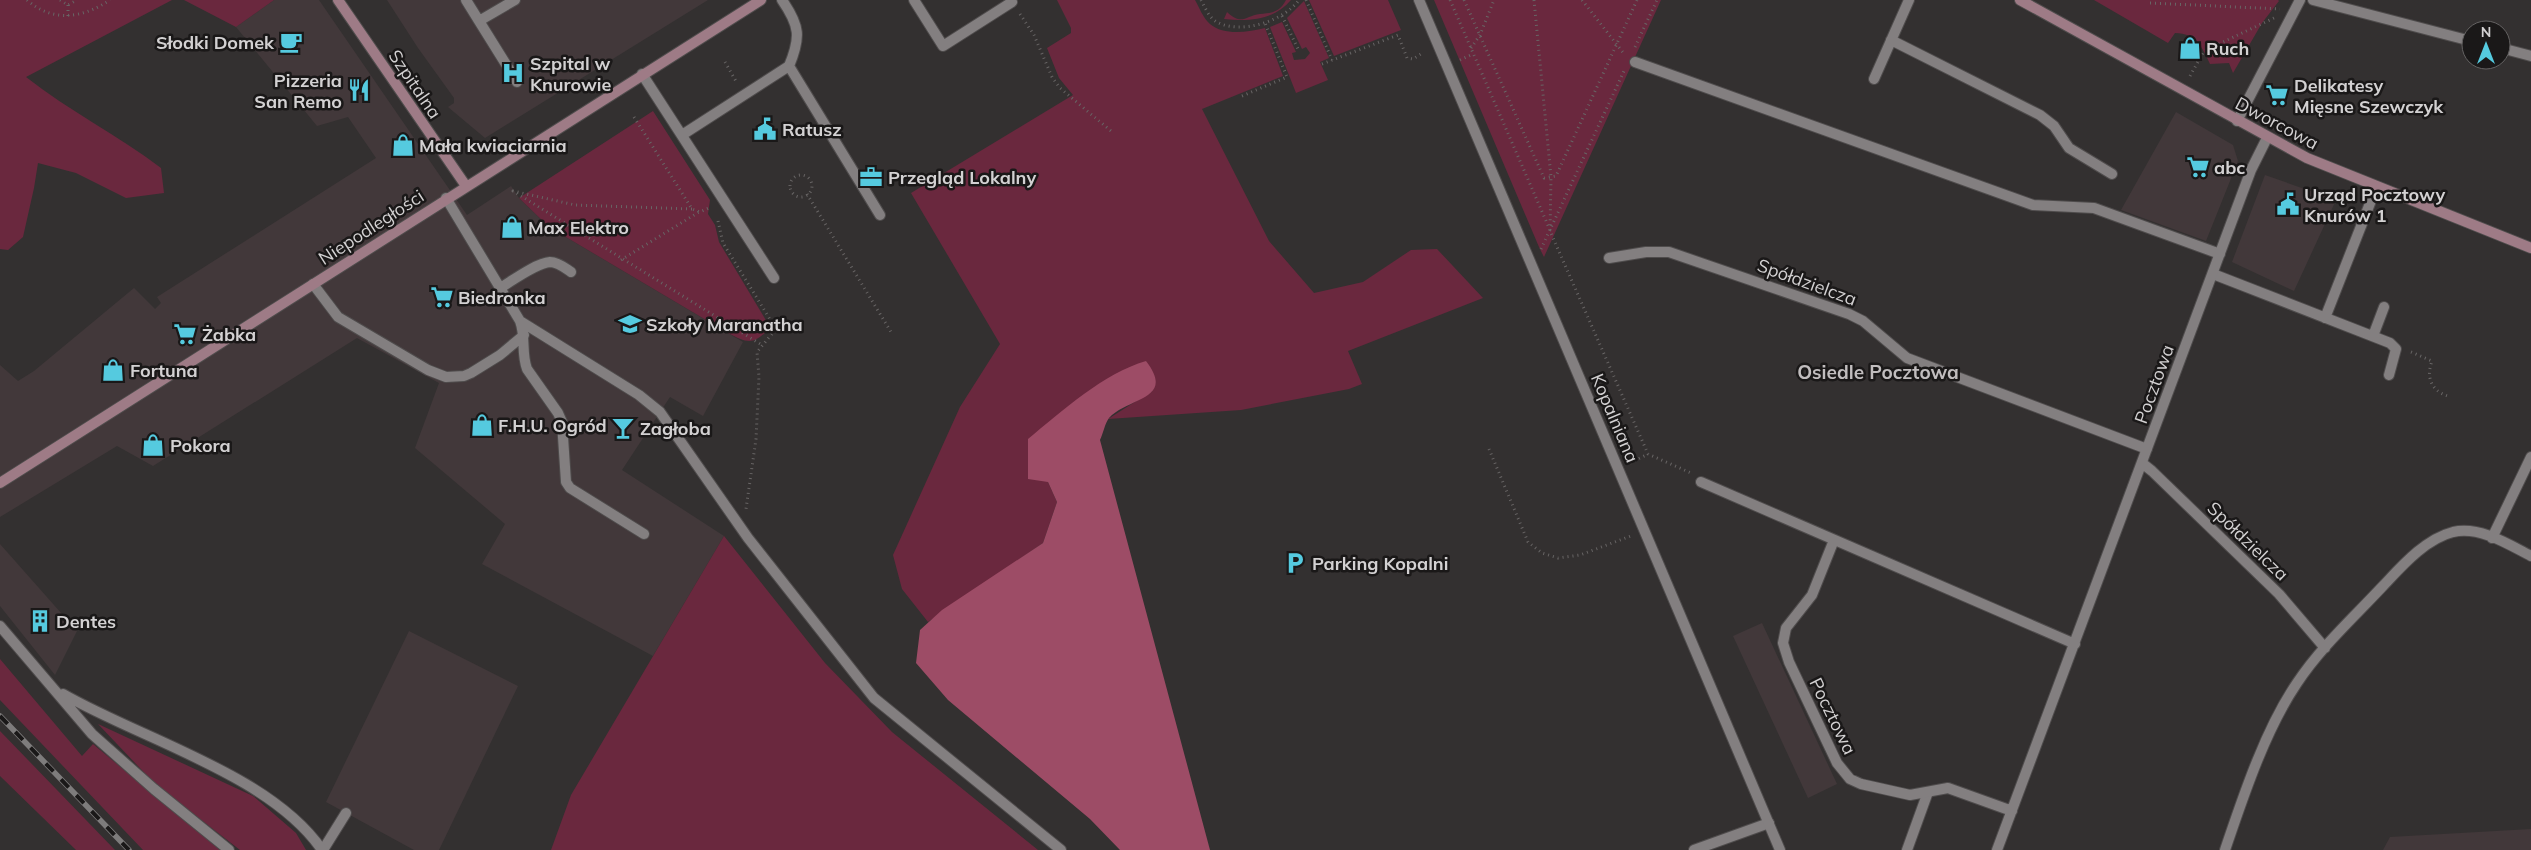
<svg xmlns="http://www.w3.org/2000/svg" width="2531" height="850" font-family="Mulish,sans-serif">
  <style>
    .built { fill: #42383a }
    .green { fill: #6a283e }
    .water { fill: #9d4c66 }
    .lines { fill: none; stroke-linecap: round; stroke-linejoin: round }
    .lane-casing { stroke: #4f4c4c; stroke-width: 12 }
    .street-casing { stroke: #4f4c4c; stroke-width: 12 }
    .secondary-casing { stroke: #4f4c4c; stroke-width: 12 }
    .path { stroke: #686565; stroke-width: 3; stroke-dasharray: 1 4; stroke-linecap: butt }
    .lane { stroke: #837f80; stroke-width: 10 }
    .street { stroke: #837f80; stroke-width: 10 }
    .secondary { stroke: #9e7b86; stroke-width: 10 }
    .rail-casing { stroke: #7e7c7c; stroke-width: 5.5 }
    .rail { stroke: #1a1818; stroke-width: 4; stroke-dasharray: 11; stroke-linecap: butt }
    .labels { text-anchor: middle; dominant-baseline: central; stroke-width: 5; stroke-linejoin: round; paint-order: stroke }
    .poi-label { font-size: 18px; font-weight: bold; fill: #d3d1d2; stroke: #1a1818; text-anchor: start }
    .street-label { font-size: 18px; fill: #d3d1d2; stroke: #1a1818 }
    .neighbourhood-label { font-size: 19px; font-weight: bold; fill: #c1bdbe; stroke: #1a1818 }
  </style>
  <rect width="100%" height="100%" fill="#333030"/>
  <path class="built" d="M274 0H319L467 215 511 186 519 198 549 227 743 342 703 416 670 397 622 470 724 536 653 656 482 564 505 524 415 448 439 383 357 338 153 466 117 446 0 517V365L18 381 34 371 134 288 155 309 161 303 157 297 376 158 348 117 317 126 236 27Z
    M387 0H708L485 138 448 107 454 103V98L418 48Z
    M2176 112 2233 145 2238 161 2206 241 2121 210Z
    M2265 175 2336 200 2294 291 2232 262Z
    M0 544 77 631 55 675 0 606Z
    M1762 623 1837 784 1808 798 1733 636Z
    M409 631 518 686 439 850H414L326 802Z
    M2531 829V850H2383L2390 837Z"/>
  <path class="green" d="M0 0H172L26 77C69 111 118 135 161 168L164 193 126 198 76 173 38 163 34 188 23 237 8 250 0 249Z
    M184 0H274L236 27Z
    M1057 0H1195C1199 7 1203 18 1210 24 1224 36 1248 32 1265 28L1283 76 1202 109 1269 241 1314 293 1363 282 1411 250 1437 249 1483 298 1348 351 1362 384 1349 389 1241 410 1108 419 1152 391 1146 361 1048 482 1057 502 1043 543 928 622 902 589 893 555 960 407 1000 344 911 193 1073 95 1059 78 1047 48 1071 33V28Z
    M1286 0H1291C1274 20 1249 22 1224 19L1227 12C1242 26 1245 16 1260 14 1272 13 1280 12 1286 0Z
    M1309 0H1388L1401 30 1334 56Z
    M1434 0H1661L1544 257 1539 247Z
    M2094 0H2278L2279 1 2262 23 2233 73 2229 63 2210 64C2202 47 2196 33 2175 33L2168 43Z
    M1304 1 1329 58 1320 62 1328 80 1296 93 1270 27 1282 22 1296 52 1292 53 1294 60 1305 59 1310 53 1306 47 1302 49 1287 18Z
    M653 111 710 200 708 214 715 225 719 242 770 327C755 345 748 344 728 333L549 227 519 198Z
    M724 536 825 663 892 732 1038 850H551L571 795Z
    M0 659 82 756 93 744 220 850H143L0 700Z
    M98 724 253 796 296 833 306 850H240L155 784Z
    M0 731 115 850H76L0 776Z"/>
  <path class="water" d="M1146 361C1176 400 1129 397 1109 418 1105 423 1103 434 1100 440L1210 850H1120L1090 819 948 700 916 663 920 630 942 610 1043 543 1057 502 1048 482 1028 479V439C1062 411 1104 373 1146 361Z"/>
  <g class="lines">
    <defs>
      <path id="lane" d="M466 0 479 21
        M515 0 479 21 517 82
        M914 0 943 46 1012 2 1011 0
        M1891 40 2040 115 2054 126 2069 148 2112 174
        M789 66 880 215
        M642 74 774 278
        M1874 79 1909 0
        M682 135 789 66C801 37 800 26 782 0
        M446 198 520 321C526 337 521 353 527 369L558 413 562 422 566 482 570 488 644 534
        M2213 274 2390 343 2396 349 2389 375
        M313 284 338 317 428 370 446 377 464 376 471 373 500 355 524 335
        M500 288C512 281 536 263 550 262 558 262 565 268 571 272
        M2325 318 2376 188
        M520 321 639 395 660 412 748 538 874 698 1061 850
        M2373 336 2384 307
        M323 850 346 813
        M1694 850 1769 823
        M1907 850 1928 792"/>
      <path id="street" d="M1419 0 1780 850
        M2313 0 2471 41
        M2501 48 2531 56
        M1635 62 2033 205 2094 208 2220 254
        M2237 121 2300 0
        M1609 258 1646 252H1669L1849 314 1863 321 1907 358 2147 449
        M2142 463 2152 471 2279 594 2325 648
        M1701 482 2075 644
        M2492 538 2531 457
        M1834 540 1812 595 1786 628 1783 643 1789 662 1837 763 1850 779 1861 784 1910 795 1948 788 2012 811
        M0 626 92 734 154 789 229 850
        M63 694C141 739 271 775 322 850
        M1997 850 2251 170 2267 138
        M2225 850C2243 797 2265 730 2297 683 2320 648 2353 618 2382 587 2401 567 2425 539 2453 532 2480 526 2508 544 2531 556"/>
      <path id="secondary" d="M338 0 466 186
        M2020 0 2307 158 2531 248
        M0 483 761 0"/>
    </defs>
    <use href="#lane" class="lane-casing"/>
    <use href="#street" class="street-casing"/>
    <use href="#secondary" class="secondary-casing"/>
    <path class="path" d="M27 0C53 23 83 18 110 0
      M60 0 68 5 77 0
      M1201 0C1205 7 1209 18 1217 22 1241 35 1284 21 1299 0
      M1306 0 1332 60
      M1450 0 1550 230
      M1464 0 1544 178 1556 176 1637 0
      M1534 0 1551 177 1550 231 1648 454 1691 473
      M1582 0 1625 55
      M2150 3 2280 9
      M1020 14 1034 35 1052 77 1060 88 1111 131
      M68 16V5
      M1282 16 1299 51
      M1635 47 1657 0
      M1471 48 1480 35 1494 0
      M1460 60 1473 54
      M725 62 737 83
      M1322 64 1398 35 1407 58 1413 59 1421 54
      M2190 76 2204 51 2274 18
      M1242 96 1287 77 1265 23
      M634 117 692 209 700 212 711 207
      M790 186a11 11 0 1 1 22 0a11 11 0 1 1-22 0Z
      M807 194 891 332
      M692 209 575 205 513 191 762 345
      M718 221 723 243 776 329 757 352 759 377 756 439 746 509
      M1541 249 1624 71
      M621 260 699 212
      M2411 352 2432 361C2426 377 2431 391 2448 396
      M1489 449 1528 542 1542 553 1558 558 1580 555 1631 536
      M1630 463 1648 454"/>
    <use href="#lane" class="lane"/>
    <use href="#street" class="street"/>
    <use href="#secondary" class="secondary"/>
    <defs>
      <path id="rail" d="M0 716 129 850"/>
    </defs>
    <use href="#rail" class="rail-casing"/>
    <use href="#rail" class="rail"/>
  </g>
  <defs>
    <symbol id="cafe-bare" viewBox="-9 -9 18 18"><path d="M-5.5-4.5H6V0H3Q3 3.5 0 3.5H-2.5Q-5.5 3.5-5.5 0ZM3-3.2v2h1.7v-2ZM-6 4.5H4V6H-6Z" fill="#55cadf" stroke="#1a1818" stroke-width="2.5" paint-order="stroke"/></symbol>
    <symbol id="shop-bare" viewBox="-9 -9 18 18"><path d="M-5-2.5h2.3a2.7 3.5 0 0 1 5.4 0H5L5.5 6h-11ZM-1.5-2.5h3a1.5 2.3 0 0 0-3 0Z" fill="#55cadf" stroke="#1a1818" stroke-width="2.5" paint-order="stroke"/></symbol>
    <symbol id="hospital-bare" viewBox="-9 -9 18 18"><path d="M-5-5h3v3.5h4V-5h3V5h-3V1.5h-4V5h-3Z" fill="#55cadf" stroke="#1a1818" stroke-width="2.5" paint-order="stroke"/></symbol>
    <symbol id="restaurant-bare" viewBox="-9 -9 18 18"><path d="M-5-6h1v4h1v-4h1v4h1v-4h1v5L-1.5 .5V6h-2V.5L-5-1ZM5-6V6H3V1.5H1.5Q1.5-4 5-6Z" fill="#55cadf" stroke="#1a1818" stroke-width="2.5" paint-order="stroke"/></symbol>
    <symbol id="supermarket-bare" viewBox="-9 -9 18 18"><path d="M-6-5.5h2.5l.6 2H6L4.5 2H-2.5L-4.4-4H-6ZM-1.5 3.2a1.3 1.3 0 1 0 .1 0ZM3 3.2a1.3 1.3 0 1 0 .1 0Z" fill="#55cadf" stroke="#1a1818" stroke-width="2.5" paint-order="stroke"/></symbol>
    <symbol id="civic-bare" viewBox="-9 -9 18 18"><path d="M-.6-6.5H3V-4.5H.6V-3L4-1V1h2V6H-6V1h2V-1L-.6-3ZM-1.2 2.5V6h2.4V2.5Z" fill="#55cadf" stroke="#1a1818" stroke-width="2.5" paint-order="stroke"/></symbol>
    <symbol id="office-bare" viewBox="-9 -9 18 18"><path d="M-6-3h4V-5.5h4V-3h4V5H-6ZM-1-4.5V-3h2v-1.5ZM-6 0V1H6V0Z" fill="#55cadf" stroke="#1a1818" stroke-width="2.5" paint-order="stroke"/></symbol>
    <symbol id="school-bare" viewBox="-9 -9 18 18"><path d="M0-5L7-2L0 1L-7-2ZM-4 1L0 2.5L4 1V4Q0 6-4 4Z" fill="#55cadf" stroke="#1a1818" stroke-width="2.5" paint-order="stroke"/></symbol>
    <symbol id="bar-bare" viewBox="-9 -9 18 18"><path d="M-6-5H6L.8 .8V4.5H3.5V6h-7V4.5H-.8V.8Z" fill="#55cadf" stroke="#1a1818" stroke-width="2.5" paint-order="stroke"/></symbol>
    <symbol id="parking-bare" viewBox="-9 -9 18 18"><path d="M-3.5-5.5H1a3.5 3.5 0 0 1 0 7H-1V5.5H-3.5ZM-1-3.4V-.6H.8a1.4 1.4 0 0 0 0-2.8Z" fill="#55cadf" stroke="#1a1818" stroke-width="2.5" paint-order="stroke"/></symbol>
    <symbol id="building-bare" viewBox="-9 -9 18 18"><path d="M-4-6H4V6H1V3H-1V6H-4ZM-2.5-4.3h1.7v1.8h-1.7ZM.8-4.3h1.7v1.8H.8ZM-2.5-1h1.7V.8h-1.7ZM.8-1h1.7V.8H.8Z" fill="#55cadf" stroke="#1a1818" stroke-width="2.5" paint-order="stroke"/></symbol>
  </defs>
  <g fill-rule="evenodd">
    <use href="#cafe-bare" x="275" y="26" width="32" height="32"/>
    <use href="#shop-bare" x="2174" y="32" width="32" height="32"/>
    <use href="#hospital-bare" x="497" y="57" width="32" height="32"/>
    <use href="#restaurant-bare" x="343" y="74" width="32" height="32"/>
    <use href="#supermarket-bare" x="2261" y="79" width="32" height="32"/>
    <use href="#civic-bare" x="749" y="113" width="32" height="32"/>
    <use href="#shop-bare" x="387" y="129" width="32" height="32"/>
    <use href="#supermarket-bare" x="2182" y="151" width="32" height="32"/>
    <use href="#office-bare" x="855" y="161" width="32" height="32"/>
    <use href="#civic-bare" x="2272" y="188" width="32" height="32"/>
    <use href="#shop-bare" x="496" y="211" width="32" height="32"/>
    <use href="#supermarket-bare" x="426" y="281" width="32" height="32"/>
    <use href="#school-bare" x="614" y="308" width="32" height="32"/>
    <use href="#supermarket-bare" x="169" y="318" width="32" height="32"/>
    <use href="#shop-bare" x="97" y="354" width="32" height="32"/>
    <use href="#shop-bare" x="466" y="409" width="32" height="32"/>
    <use href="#bar-bare" x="607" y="412" width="32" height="32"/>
    <use href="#shop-bare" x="137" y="429" width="32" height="32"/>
    <use href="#parking-bare" x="1279" y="547" width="32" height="32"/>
    <use href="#building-bare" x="24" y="605" width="32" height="32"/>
  </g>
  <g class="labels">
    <g class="poi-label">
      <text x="274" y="42" text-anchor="end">Słodki Domek</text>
      <text x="2206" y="48">Ruch</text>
      <text x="530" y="63">Szpital w<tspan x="530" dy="21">Knurowie</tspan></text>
      <text x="342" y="80" text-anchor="end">Pizzeria<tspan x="342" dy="21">San Remo</tspan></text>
      <text x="2294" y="85">Delikatesy<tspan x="2294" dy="21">Mięsne Szewczyk</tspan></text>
      <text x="782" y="129">Ratusz</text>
      <text x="419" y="145">Mała kwiaciarnia</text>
      <text x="2214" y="167">abc</text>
      <text x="888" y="177">Przegląd Lokalny</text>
      <text x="2304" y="194">Urząd Pocztowy<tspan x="2304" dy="21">Knurów 1</tspan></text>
      <text x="528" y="227">Max Elektro</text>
      <text x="458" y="297">Biedronka</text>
      <text x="646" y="324">Szkoły Maranatha</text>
      <text x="202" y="334">Żabka</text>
      <text x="130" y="370">Fortuna</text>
      <text x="498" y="425">F.H.U. Ogród</text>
      <text x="640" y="428">Zagłoba</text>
      <text x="170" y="445">Pokora</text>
      <text x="1312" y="563">Parking Kopalni</text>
      <text x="56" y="621">Dentes</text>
    </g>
    <g class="street-label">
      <text transform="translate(415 84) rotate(56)">Szpitalna</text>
      <text transform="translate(2277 123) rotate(28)">Dworcowa</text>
      <text transform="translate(371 227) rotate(-33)">Niepodległości</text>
      <text transform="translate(1807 282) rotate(20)">Spółdzielcza</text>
      <text transform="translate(2154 384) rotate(-70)">Pocztowa</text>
      <text transform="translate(1615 418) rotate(67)">Kopalniana</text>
      <text transform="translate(2248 541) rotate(44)">Spółdzielcza</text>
      <text transform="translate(1833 716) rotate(64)">Pocztowa</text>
    </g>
    <g class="neighbourhood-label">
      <text x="1878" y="372">Osiedle Pocztowa</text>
    </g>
  </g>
  <g transform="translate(2486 45)"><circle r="24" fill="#1a1818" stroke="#646262"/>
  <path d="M0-4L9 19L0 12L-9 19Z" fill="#55cadf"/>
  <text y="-8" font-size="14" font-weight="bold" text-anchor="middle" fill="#d3d1d2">N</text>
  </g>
</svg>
